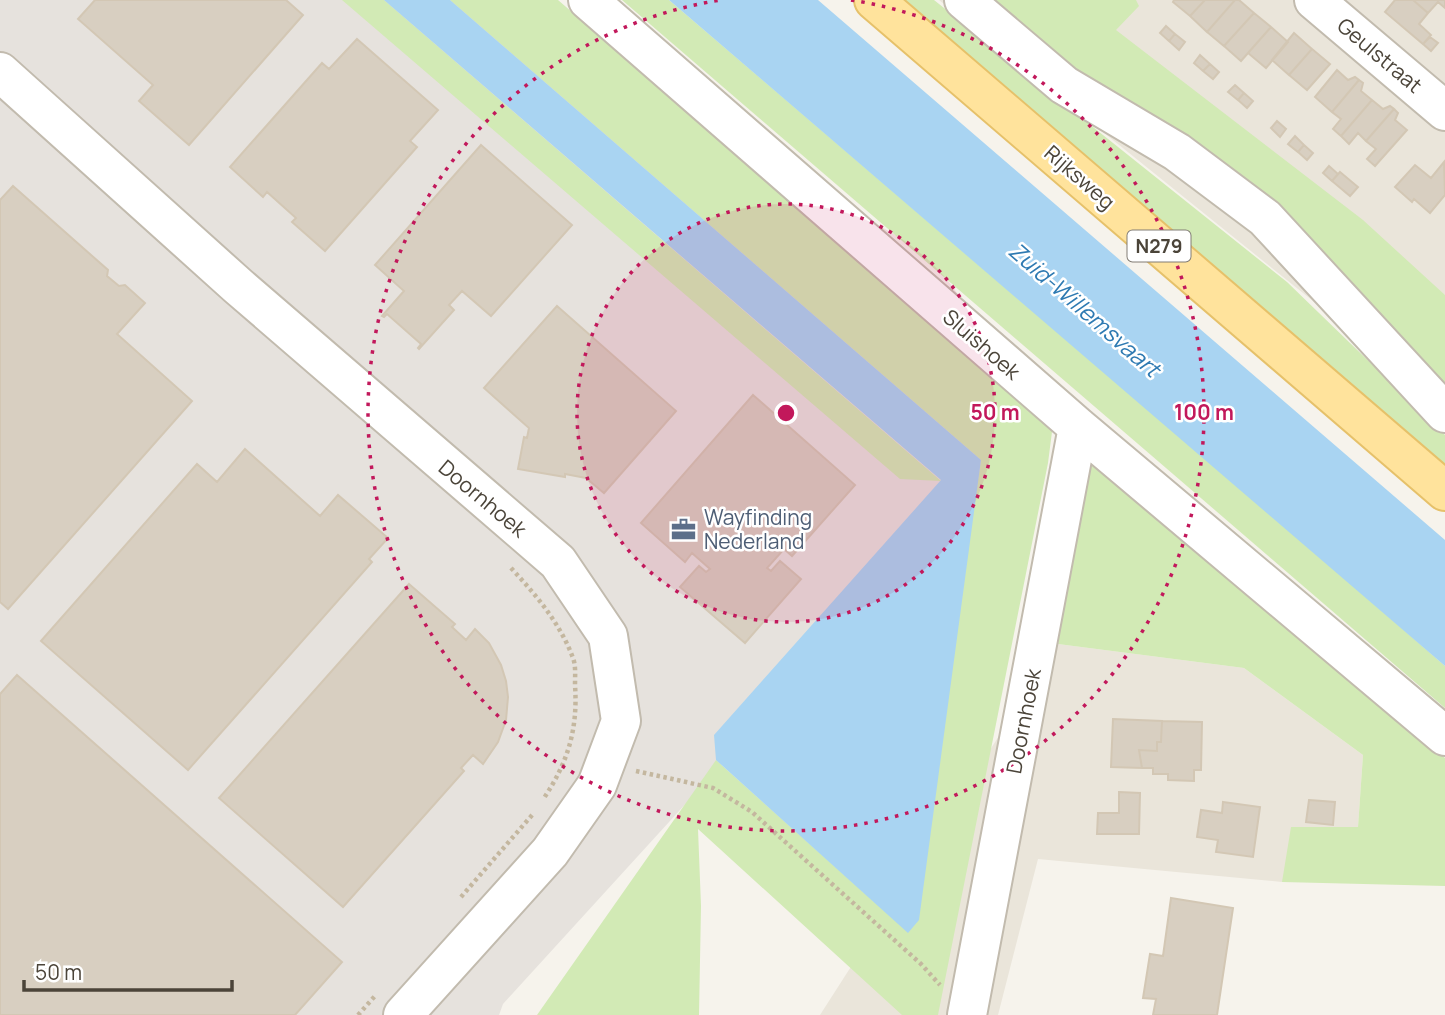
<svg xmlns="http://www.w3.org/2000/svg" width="1445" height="1015" font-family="Manrope,sans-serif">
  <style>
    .residential { fill: #eae5da }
    .industrial { fill: #e6e2dd }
    .green { fill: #d2eab5 }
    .water { fill: #a9d4f2 }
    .building { fill: #d8cfc1; stroke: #d3c7b4; stroke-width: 2 }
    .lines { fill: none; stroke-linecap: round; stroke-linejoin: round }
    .minor-casing { stroke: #c2bbae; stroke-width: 42 }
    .major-casing { stroke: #e6c16a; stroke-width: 42 }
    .path { stroke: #c4b79f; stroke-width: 4.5; stroke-dasharray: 3.5 3.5; stroke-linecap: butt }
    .minor { stroke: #fff; stroke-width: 38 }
    .major { stroke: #ffe39c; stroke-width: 38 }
    .ring { fill: none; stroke: #c2185b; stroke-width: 3.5; stroke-dasharray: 3.5 7 }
    .labels { text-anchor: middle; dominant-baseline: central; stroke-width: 5; stroke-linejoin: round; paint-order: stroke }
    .shield { fill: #fff; stroke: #817c74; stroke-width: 2 }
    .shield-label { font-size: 19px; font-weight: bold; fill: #4b4439 }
    .street-label { font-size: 21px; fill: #4b4439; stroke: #fff }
    .service-label { font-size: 21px; fill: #4e5e75; stroke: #fff; text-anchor: start }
    .water-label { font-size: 23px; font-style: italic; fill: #2e7ab2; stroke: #fff }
    .centre { fill: #c2185b; stroke: #fff; stroke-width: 3.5 }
    .ring-label { font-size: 21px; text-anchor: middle; font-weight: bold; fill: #c2185b; stroke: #fff; stroke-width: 5; stroke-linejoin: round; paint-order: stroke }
  </style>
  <rect width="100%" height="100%" fill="#f6f3ec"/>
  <path class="residential" d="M939 0H1445V412L1313 301Z
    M1058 644 1244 668 1363 755 1358 827 1282 882 1038 859 998 1015H820Z"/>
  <path class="industrial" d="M0 0H464L1002 457 503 1004 499 1015H0Z"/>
  <path class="green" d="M342 0H384L941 481 900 479Z
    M450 0H558L962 349 1053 424 1048 463 938 1015H902L698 829 701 906 699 1015H537L716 760 908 932 981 460Z
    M622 0H669L1342 576 1445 666V708Z
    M891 0H934L1287 282 1445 435V475Z
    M985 0H1136L1139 6 1116 30 1363 220 1445 295V392Z
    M1092 457 1445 758V886L1282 882 1291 827H1358L1363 755 1244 668 1058 644 1077 527Z"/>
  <path class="water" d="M384 0H450L981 460 919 920 908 933 716 760 714 735 941 480Z
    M669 0H818L1445 540V666Z"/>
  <path class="building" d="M95 0H286L303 15 189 145 139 101 153 85 78 19Z
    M1174 0H1205L1190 16 1173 2Z
    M1205 0H1235L1207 32 1190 16Z
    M1235 0H1239L1254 13 1224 46 1207 32Z
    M1395 0H1413L1428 13 1419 24 1431 35 1423 44 1385 12Z
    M1413 0H1445V8L1438 2 1428 13Z
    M1254 13 1271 27 1241 61 1224 46Z
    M1166 26 1175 34 1169 41 1160 33Z
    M1271 27 1288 42 1266 68 1248 53Z
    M1294 33 1312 49 1289 75 1272 60Z
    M1175 34 1185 42 1179 50 1169 41Z
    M1430 37 1438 43 1431 51 1423 44Z
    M357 39 438 110 410 141 417 147 325 251 292 222 296 218 267 192 263 197 230 167 322 63 329 69Z
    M1312 49 1330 64 1307 90 1289 75Z
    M1200 55 1210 64 1203 71 1194 63Z
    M1210 64 1219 72 1213 79 1203 71Z
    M1337 70 1348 80 1355 77 1359 80 1332 112 1315 97Z
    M1359 80 1363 83 1361 91 1372 100 1341 136 1333 129 1341 119 1332 112Z
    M1235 85 1244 93 1238 100 1228 92Z
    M1244 93 1253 101 1247 108 1238 100Z
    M1372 100 1383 109 1390 106 1394 109 1366 141 1358 133 1349 144 1341 136Z
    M1394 109 1398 113 1395 120 1407 130 1375 166 1367 159 1376 149 1366 141Z
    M1277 121 1286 129 1280 137 1271 128Z
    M1295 136 1304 145 1298 152 1288 144Z
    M481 145 572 225 491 316 462 291 449 305 454 310 419 349 418 348 421 344 387 314 384 317 382 316 404 291 375 265Z
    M1304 145 1313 153 1307 160 1298 152Z
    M1444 162 1445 195 1430 213 1414 199 1412 202 1395 187 1415 165 1431 178Z
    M1329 166 1338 174 1332 181 1323 173Z
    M1340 172 1358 187 1350 196 1332 181Z
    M13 186 108 270 107 276 119 286 125 285 145 303 117 334 192 401 8 609 0 602V200Z
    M557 306 676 411 604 493 586 478 565 474V477L518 469 524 437 527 438 529 428 484 388Z
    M753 395 855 485 792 556 784 549 767 568 771 571 780 561 801 579 745 643 680 587 699 566 706 572 710 569 692 553 685 562 641 523Z
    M245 449 320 516 338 495 388 538 369 559 372 562 188 770 41 641 197 464 217 482Z
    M409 584 455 624 452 627 466 640 475 629 489 643 501 665 506 681 508 697 506 720 498 742 483 764 473 755 461 768 464 771 343 907 219 798Z
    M17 675 342 962 295 1015H0V694Z
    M1113 719 1162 721 1161 742H1157V751L1139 750 1142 768 1111 767Z
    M1162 721 1202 722 1201 770H1194V781L1168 780V774H1153V768H1142L1139 750 1157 751V742H1161Z
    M1119 792 1140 793 1139 834H1097L1098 813H1119Z
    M1309 800 1335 802 1333 825 1306 822Z
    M1223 802 1260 807 1253 857 1216 852 1218 840 1197 837 1201 810 1222 813Z
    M1171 898 1233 908 1217 1015H1153L1156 999 1143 998 1150 954 1163 956Z"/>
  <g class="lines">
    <defs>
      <path id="minor" d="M588 0 1078 427 1445 736
        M964 0 1064 85 1177 152 1265 218 1445 413
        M1314 0 1445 111
        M0 72 238 286 558 562 608 636 621 721 597 785 550 852 403 1015
        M967 1015 1078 427"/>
      <path id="major" d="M874 0 1445 491"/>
    </defs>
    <use href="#minor" class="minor-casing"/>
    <use href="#major" class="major-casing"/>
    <path class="path" d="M511 568C536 595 560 623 573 658 576 666 575 676 575 685 578 729 568 762 544 798
      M636 771 713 788 752 812 921 964 940 985
      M461 897 533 814
      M358 1015 375 996"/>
    <use href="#minor" class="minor"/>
    <use href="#major" class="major"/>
  </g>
  <circle cx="786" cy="413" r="209" fill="#c2185b" fill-opacity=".12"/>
  <g class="ring">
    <circle cx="786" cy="413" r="209"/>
    <path d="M851 0A418 418 0 1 1 721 0"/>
  </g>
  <defs>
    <symbol id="office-bare" viewBox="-9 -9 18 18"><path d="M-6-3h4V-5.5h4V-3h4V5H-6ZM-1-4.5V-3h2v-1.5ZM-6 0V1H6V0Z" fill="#5c6f8a" stroke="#fff" stroke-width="2.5" paint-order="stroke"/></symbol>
  </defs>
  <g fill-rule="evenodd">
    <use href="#office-bare" x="666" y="512" width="35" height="35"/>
  </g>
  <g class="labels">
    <rect class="shield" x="1127.5" y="230.5" width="63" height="31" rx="5"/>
    <g class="shield-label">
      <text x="1159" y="246">N279</text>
    </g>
    <g class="street-label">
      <text transform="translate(1380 55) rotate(40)">Geulstraat</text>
      <text transform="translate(1080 177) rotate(41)">Rijksweg</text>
      <text transform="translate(982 344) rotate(41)">Sluishoek</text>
      <text transform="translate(483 498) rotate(40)">Doornhoek</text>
      <text transform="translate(1023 721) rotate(-79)">Doornhoek</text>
    </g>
    <g class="service-label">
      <text x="704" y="517">Wayfinding<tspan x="704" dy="24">Nederland</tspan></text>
    </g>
    <g class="water-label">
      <text transform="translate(1085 309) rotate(41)">Zuid-Willemsvaart</text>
    </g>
  </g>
  <circle cx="786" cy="413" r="10" class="centre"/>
  <g class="ring-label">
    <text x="995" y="420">50 m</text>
    <text x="1204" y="420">100 m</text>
  </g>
  <path d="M24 980v10h208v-10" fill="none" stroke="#4b4439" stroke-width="3.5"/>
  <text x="35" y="980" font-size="21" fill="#4b4439" stroke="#ffffff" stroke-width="5" paint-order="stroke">50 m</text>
</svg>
